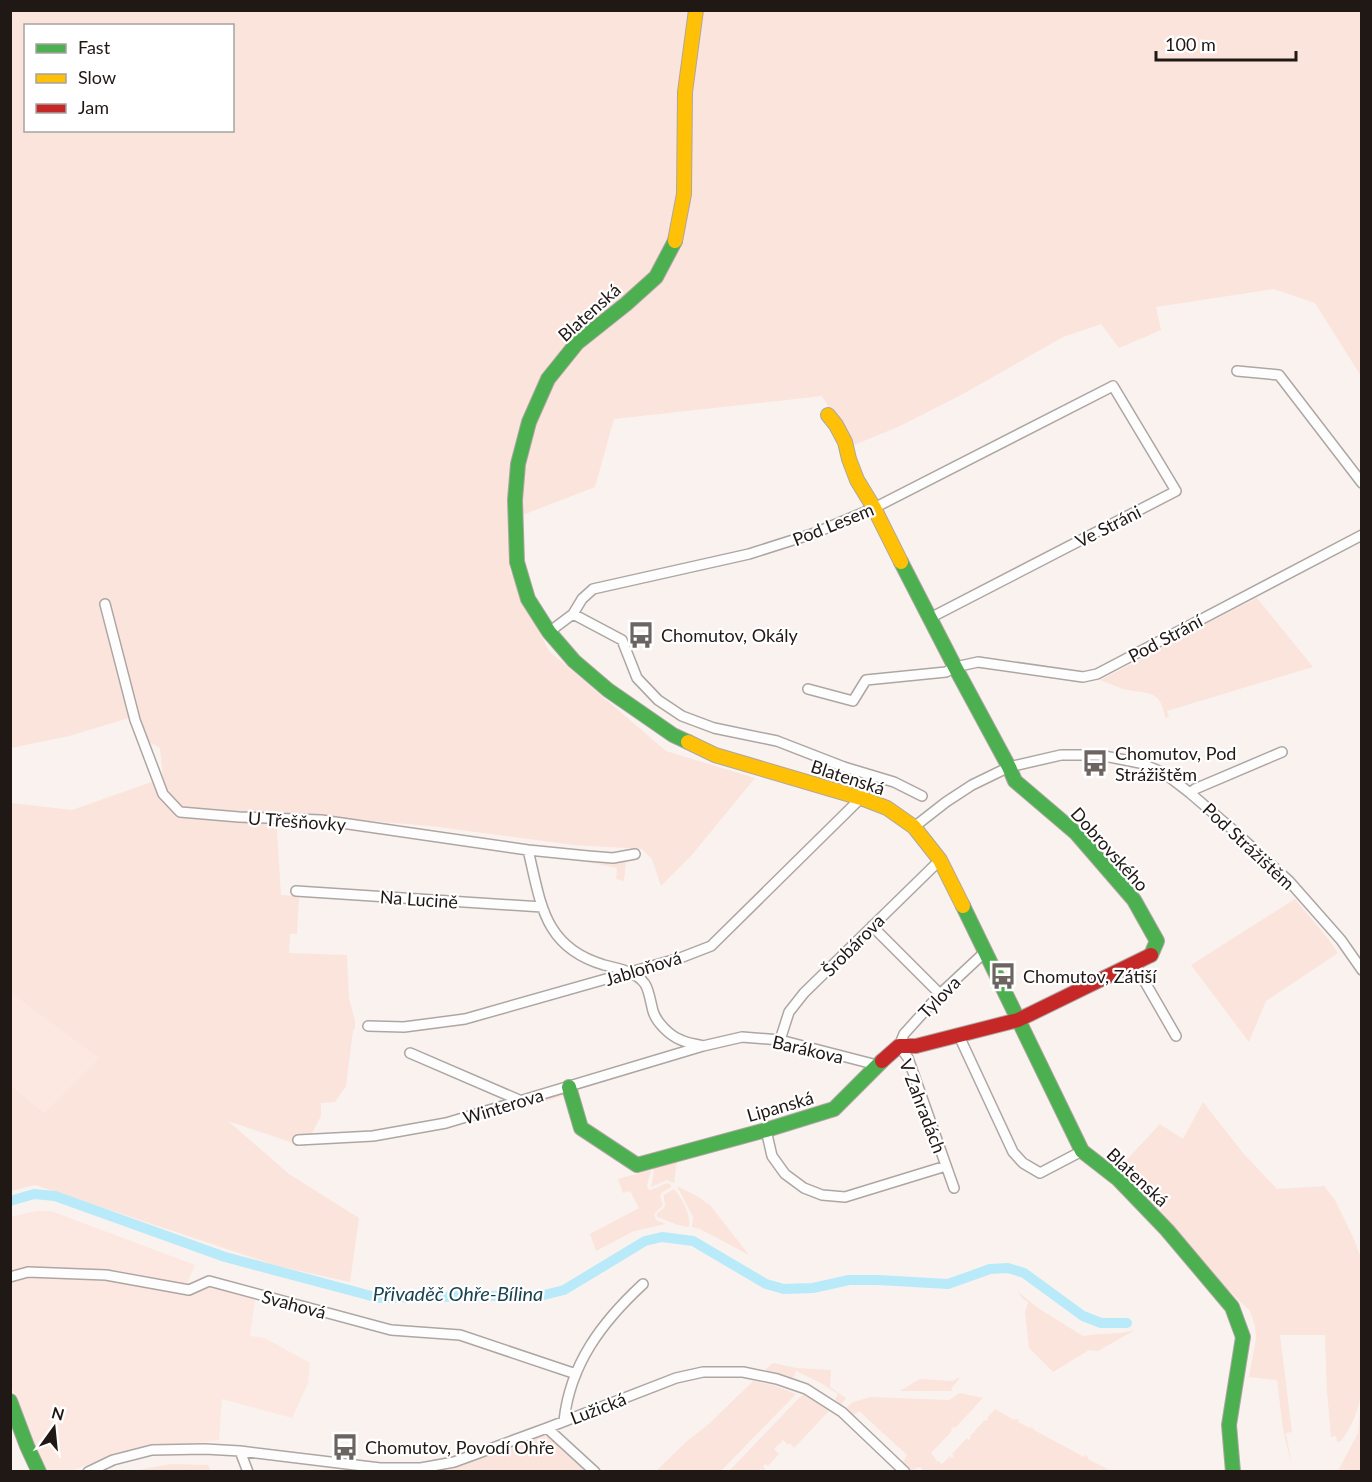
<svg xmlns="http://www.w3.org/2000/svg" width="1372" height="1482" font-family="Lato,sans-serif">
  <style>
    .built { fill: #fce8e0 }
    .green { fill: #fbe4db; fill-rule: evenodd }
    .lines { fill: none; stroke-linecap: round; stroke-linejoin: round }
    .canal { stroke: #b9eaf9; stroke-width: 10 }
    .street-casing { stroke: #ada6a3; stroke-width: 12 }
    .fast-casing { stroke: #ada6a3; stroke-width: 16 }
    .slow-casing { stroke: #ada6a3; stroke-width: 16 }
    .jam-casing { stroke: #ada6a3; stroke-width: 16 }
    .street { stroke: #fefdfd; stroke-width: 9 }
    .fast { stroke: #4caf50; stroke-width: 14 }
    .slow { stroke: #ffc107; stroke-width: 14 }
    .jam { stroke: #c62828; stroke-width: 14 }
    .labels { text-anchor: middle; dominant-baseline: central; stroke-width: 4.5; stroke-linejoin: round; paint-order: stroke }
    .street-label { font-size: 18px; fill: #201815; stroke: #fff }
    .poi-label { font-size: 18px; fill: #201815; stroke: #fff; text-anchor: start }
    .water-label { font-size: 20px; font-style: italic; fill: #18434f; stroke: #fff }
  </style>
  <rect width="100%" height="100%" fill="#faf2ef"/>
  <path class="built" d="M11 993 100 1058 44 1113 11 1085Z
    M36 1211H51L195 1265 186 1286 202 1289 220 1287 255 1299 250 1336 265 1338 310 1363 308 1383 292 1418 222 1399 219 1440 121 1453 70 1471H45L11 1386 10 1217Z"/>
  <path class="green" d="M10 11H691L679 193 671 239 652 273 544 377 511 527 510 570 520 594 549 651 666 751 755 778 691 856 661 886 652 859 642 849 574 845 430 826 276 813 281 895 297 896 299 898 297 934H290L289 953 347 955 349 998 355 1021V1029L353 1031 346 1086 335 1102 321 1103V1116L305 1147 228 1121 289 1174 359 1218 350 1282 278 1266 35 1185 11 1191V1085L44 1113 99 1058 11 993V803L72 810 163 778 160 748 145 740 136 710 129 718 69 736 11 748ZM26 26H232V130H26Z
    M701 11H1361V376L1315 303 1274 289 1156 307 1161 330 1119 348 1101 324 1063 337 963 394 900 426 852 446 822 396 614 419 595 487 520 516 523 465 534 423 552 382 580 346 680 242 690 93Z
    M1257 598 1313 667 1167 711 1169 717 1165 718C1161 688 1145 694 1123 689 1115 686 1108 683 1100 680L1140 660 1139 658Z
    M598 858 626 861 624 881 616 879 617 868 582 861Z
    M1295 899 1329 940 1338 953 1266 1001 1249 1042 1191 965Z
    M559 1093 566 1095 524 1108 522 1104Z
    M1203 1102 1243 1153 1277 1189 1324 1186 1335 1200 1353 1237 1361 1258V1395C1357 1414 1352 1426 1341 1441L1337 1442 1336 1436 1331 1437 1327 1391 1325 1335H1280L1292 1432 1286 1433 1292 1468 1283 1429 1277 1380 1249 1377 1256 1339 1255 1326 1250 1311 1220 1282 1158 1208 1119 1168 1160 1124 1183 1139Z
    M677 1161 674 1183 667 1180 651 1187 654 1173 652 1165Z
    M651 1170 647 1185 648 1189 651 1190 667 1183 671 1185V1187L661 1193 660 1197 663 1205 654 1214 656 1220 666 1224 634 1231 596 1251 590 1234 639 1208 630 1191 623 1193 618 1179Z
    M677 1186 697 1196 710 1205 749 1255 700 1229 692 1227 693 1217Z
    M674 1189C682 1198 691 1214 689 1227L678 1225 657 1217V1213C670 1205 663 1206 664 1195Z
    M1018 1292 1038 1308 1083 1336C1100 1333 1117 1335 1135 1330L1098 1351 1089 1350 1053 1372 1029 1348 1025 1312 1028 1302 1023 1299Z
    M773 1363 796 1368 831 1370 830 1387 846 1398 841 1405 835 1400 838 1394 821 1383 796 1371 794 1377 790 1378 765 1370Z
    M959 1377V1379L951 1389 953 1391H900L920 1379 953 1381Z
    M753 1381 773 1385 796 1394 721 1471H656L687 1441 709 1424Z
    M960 1393 983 1398 955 1428 953 1427 951 1429 952 1431 931 1453 936 1459 937 1462 938 1461 942 1464 950 1456 952 1458 954 1456 952 1454 967 1438 969 1440 971 1438 970 1436 985 1420 987 1421 988 1419 987 1418 995 1409 1014 1420 1016 1419 1019 1420 1018 1422 1030 1428 1031 1427 1034 1429V1430L1084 1457 1085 1455 1088 1457V1459L1112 1471 925 1472 920 1467 912 1470 903 1462 907 1455 859 1411 854 1415 850 1414 847 1409 848 1406 853 1402 871 1397 949 1400Z
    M802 1395H806L830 1410 794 1448 790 1443 788 1445 783 1440 774 1449 779 1454 768 1466 766 1464 763 1466 765 1469 763 1471 761 1469 759 1471 728 1472Z
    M1361 1403V1471H1338L1358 1433Z
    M536 1436C556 1434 571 1454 584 1466V1472H438L453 1468Z
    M171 1464 208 1465 211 1471H133Z"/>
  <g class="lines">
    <path class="canal" d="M10 1201 34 1194 55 1196 225 1257 379 1298 544 1295 564 1290 645 1241 662 1237 693 1241 766 1284 784 1289 813 1288 849 1280H878L948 1284 990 1269 1008 1268 1024 1273 1083 1316 1101 1323H1127"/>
    <defs>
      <path id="street" d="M1237 371 1279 375 1362 483
        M105 604 135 720 163 794 180 812 239 817 321 820 528 850 588 856 613 858 635 854
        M573 614 622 640 637 678 658 700 682 716 714 728 777 741 844 767 894 782 922 796
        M549 632 573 614 582 599 593 589 749 554 815 533 874 508 1113 386 1176 491 930 618
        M808 689 853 701 866 680 946 672 955 667 978 662 1083 677 1097 674 1362 535
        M1190 793 1195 789 1282 752
        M914 827 946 802 972 785 1009 767 1061 755H1099L1140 763 1164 773 1190 793 1233 830 1289 881 1341 940 1362 970
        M528 850C541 903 543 947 604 965 617 968 637 972 645 984 649 990 651 1004 653 1011 656 1022 670 1036 681 1040 687 1043 696 1044 703 1046
        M296 891 542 907
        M872 926 940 994
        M1134 963 1176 1036
        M368 1026 404 1027 465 1019 680 958 711 946 861 798 872 776
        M959 1036 1013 1152 1023 1163 1040 1173 1082 1151
        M780 1040 789 1012 804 993 940 860
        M410 1053 519 1100
        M766 1130 772 1156 785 1174 804 1188 822 1195 845 1197 946 1166
        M298 1140 373 1136 446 1123 703 1046 742 1037 780 1040 877 1065
        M954 1188 908 1058 899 1046 904 1034 940 994 985 952
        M10 1277 28 1272 106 1275 189 1290 209 1281 391 1330 460 1335 576 1374
        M564 1421C570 1364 602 1322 643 1284
        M547 1428 595 1472
        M240 1451 248 1472
        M88 1472 113 1460 152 1450 205 1449 240 1451 380 1468H421L454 1462 547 1428 676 1378 703 1372H743L777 1379 806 1389 842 1412 905 1472"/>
      <path id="fast" d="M675 241 656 277 626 304 577 343 548 379 529 422 518 464 515 500 517 562 528 599 549 632 574 661 608 690 673 735 688 742
        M901 562 955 667 1009 767 1015 781 1076 833 1134 900 1157 941 1151 955
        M963 906 1082 1151 1118 1179 1167 1230 1232 1307 1243 1337 1229 1425 1233 1472
        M569 1087 581 1128 637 1165 766 1130 834 1109 882 1061
        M10 1401 27 1446 39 1472"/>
      <path id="slow" d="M675 241 684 194 685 92 696 10
        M828 415 836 425 845 442 849 459 857 480 874 508 901 562
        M688 742 715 755 861 798 887 808 914 827 940 860 963 906"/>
      <path id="jam" d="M882 1061 899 1046H916L1018 1020 1151 955"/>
    </defs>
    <use href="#street" class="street-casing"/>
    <use href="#fast" class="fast-casing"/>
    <use href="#slow" class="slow-casing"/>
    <use href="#jam" class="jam-casing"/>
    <use href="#street" class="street"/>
    <use href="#fast" class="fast"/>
    <use href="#slow" class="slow"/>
    <use href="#jam" class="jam"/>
  </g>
  <defs>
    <symbol id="bus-bare" viewBox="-9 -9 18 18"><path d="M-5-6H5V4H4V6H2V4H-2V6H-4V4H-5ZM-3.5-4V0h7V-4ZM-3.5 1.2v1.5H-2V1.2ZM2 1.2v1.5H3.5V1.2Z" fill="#6c6461" stroke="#fff" stroke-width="2.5" paint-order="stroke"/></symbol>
  </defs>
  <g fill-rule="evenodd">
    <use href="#bus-bare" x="622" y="616" width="38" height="38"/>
    <use href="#bus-bare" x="1076" y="744" width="38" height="38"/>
    <use href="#bus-bare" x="984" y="957" width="38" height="38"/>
    <use href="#bus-bare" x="326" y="1428" width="38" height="38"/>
  </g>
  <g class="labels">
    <g class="street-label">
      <text transform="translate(589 312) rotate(-42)">Blatenská</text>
      <text transform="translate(833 524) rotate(-22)">Pod Lesem</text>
      <text transform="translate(1108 526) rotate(-27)">Ve Stráni</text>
      <text transform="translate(1165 638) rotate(-28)">Pod Strání</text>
      <text transform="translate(848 777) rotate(18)">Blatenská</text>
      <text transform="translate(297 821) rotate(4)">U Třešňovky</text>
      <text transform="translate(1249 846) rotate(43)">Pod Strážištěm</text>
      <text transform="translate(1110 849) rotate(48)">Dobrovského</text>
      <text transform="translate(419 899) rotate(4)">Na Lucině</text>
      <text transform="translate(853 945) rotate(-45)">Šrobárova</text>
      <text transform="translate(643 968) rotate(-17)">Jabloňová</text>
      <text transform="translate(939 997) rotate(-46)">Tylova</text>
      <text transform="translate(808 1049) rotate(13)">Barákova</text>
      <text transform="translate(503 1106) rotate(-17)">Winterova</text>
      <text transform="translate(780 1106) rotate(-16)">Lipanská</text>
      <text transform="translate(923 1106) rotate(69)">V Zahradách</text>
      <text transform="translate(1138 1177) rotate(43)">Blatenská</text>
      <text transform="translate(294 1304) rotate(15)">Svahová</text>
      <text transform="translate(598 1408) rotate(-21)">Lužická</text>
    </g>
    <g class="poi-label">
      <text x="661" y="635">Chomutov, Okály</text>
      <text x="1115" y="753">Chomutov, Pod<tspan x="1115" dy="21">Strážištěm</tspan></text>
      <text x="1023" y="976">Chomutov, Zátiší</text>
      <text x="365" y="1447">Chomutov, Povodí Ohře</text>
    </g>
    <g class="water-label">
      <text x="458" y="1293">Přivaděč Ohře-Bílina</text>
    </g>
  </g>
  <rect width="1372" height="1482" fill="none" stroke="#201815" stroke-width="24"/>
  <rect x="24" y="24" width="210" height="108" fill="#ffffff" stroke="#a6a3a1" stroke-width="1.5"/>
  <rect x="36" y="44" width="30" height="9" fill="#4caf50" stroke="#a6a3a1" stroke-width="1.5"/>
  <text x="78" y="54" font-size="18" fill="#201815">Fast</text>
  <rect x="36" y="74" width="30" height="9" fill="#ffc107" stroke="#a6a3a1" stroke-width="1.5"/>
  <text x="78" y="84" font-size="18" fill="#201815">Slow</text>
  <rect x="36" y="104" width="30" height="9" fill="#c62828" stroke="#a6a3a1" stroke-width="1.5"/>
  <text x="78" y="114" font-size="18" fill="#201815">Jam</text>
  <g transform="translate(54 1428) rotate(15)" stroke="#ffffff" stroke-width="4.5" paint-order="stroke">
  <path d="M0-4.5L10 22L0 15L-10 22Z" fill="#201815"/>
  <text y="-9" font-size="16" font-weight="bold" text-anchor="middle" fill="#201815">N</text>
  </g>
  <path d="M1156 51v9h140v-9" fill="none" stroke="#201815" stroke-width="3"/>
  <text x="1165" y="51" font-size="18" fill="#201815" stroke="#ffffff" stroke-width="4.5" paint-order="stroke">100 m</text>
</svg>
